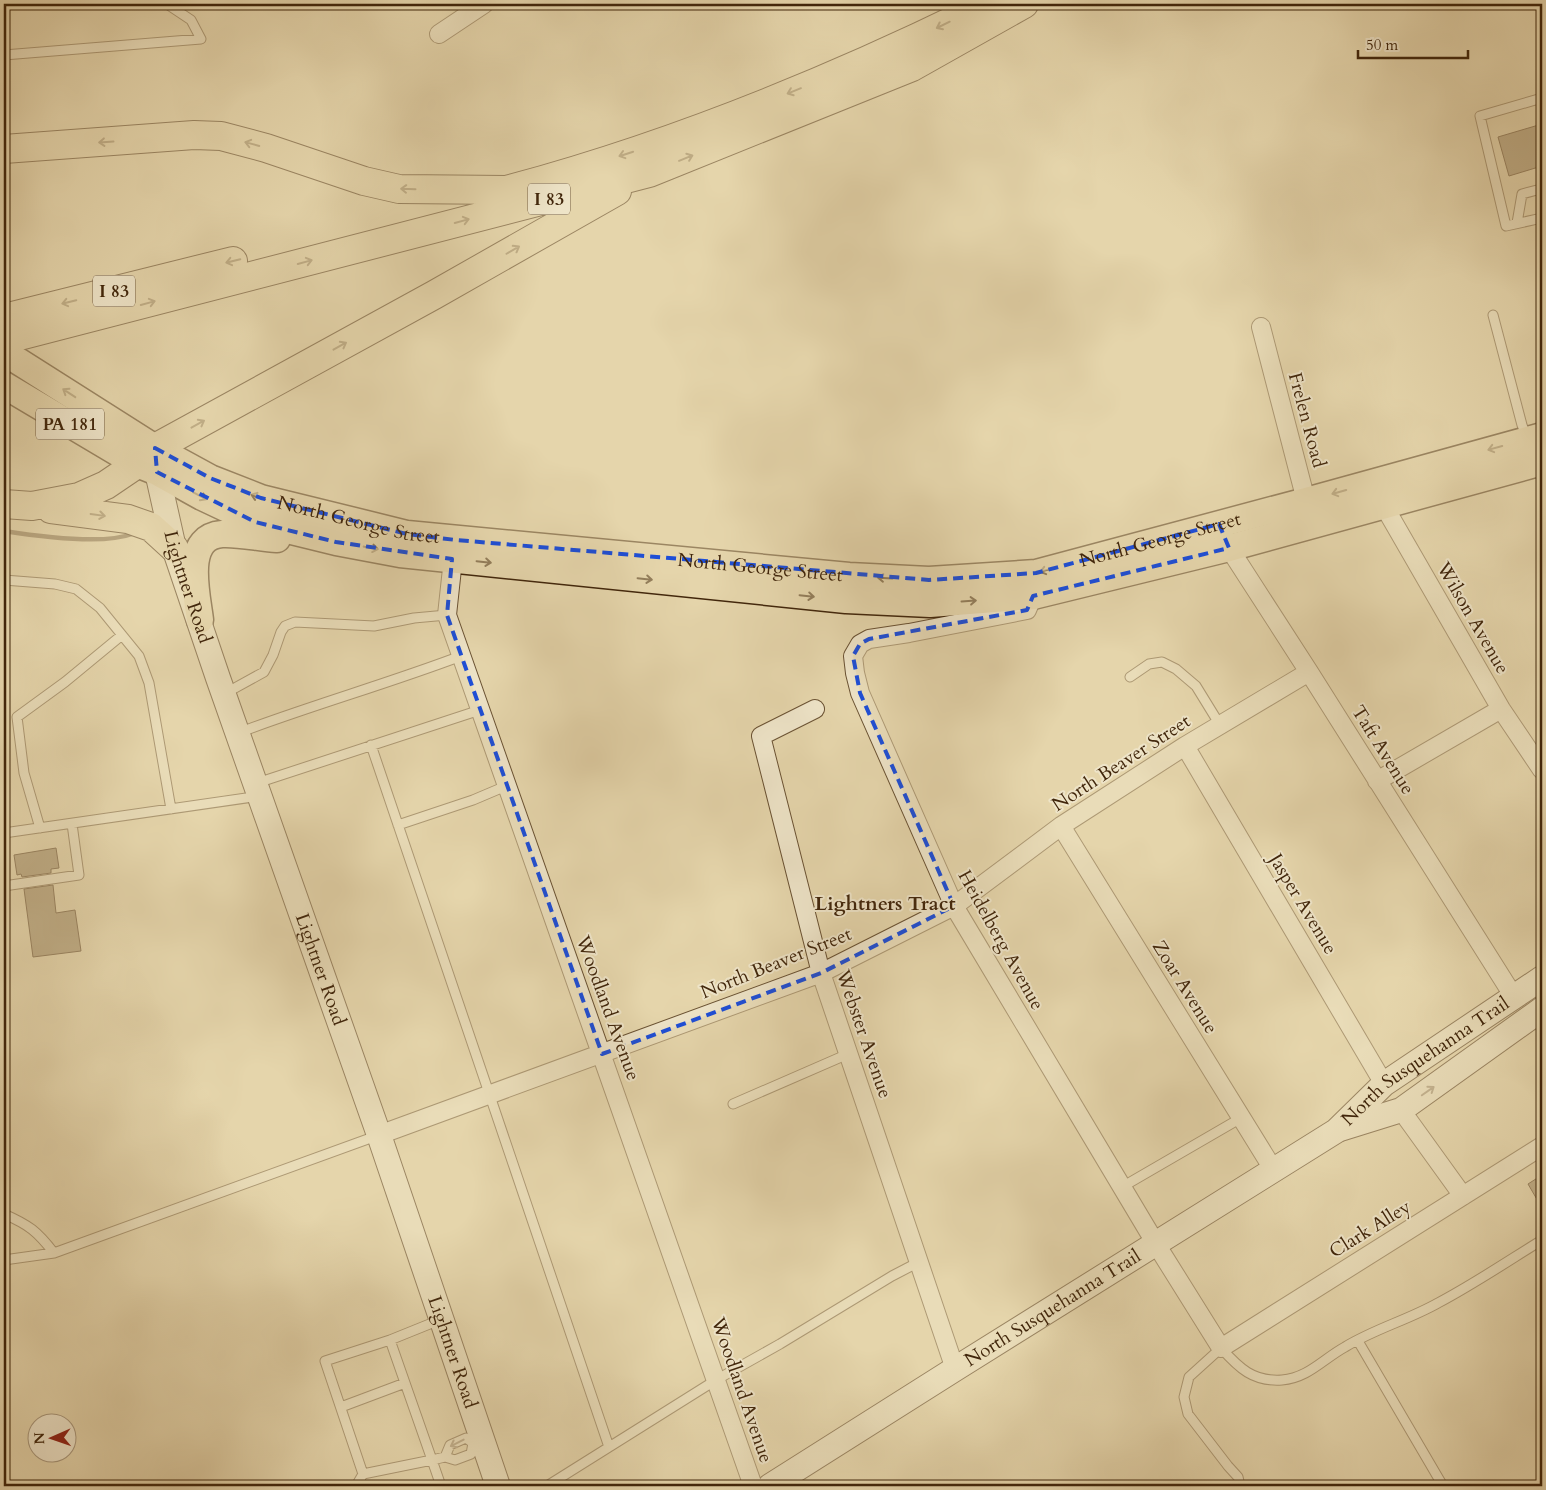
<svg xmlns="http://www.w3.org/2000/svg" width="1546" height="1490" font-family="Cardo,serif">
  <style>
    .lines { fill: none; stroke-linecap: round; stroke-linejoin: round }
    .stream { stroke: #826c4b; stroke-width: 4.5 }
    .building { fill: #96815e; stroke: #41260b }
    .lane-casing { stroke: #6a5233; stroke-width: 11 }
    .street-casing { stroke: #6a5233; stroke-width: 20 }
    .secondary-casing { stroke: #41260b; stroke-width: 26 }
    .primary-casing { stroke: #41260b; stroke-width: 29 }
    .highway-casing { stroke: #41260b; stroke-width: 30 }
    .lane { stroke: #eee4c8; stroke-width: 9 }
    .street { stroke: #eee4c8; stroke-width: 18 }
    .secondary { stroke: #eee4c8; stroke-width: 24 }
    .primary { stroke: #e5d5ab; stroke-width: 26 }
    .highway { stroke: #e5d5ab; stroke-width: 28 }
    .oneway { stroke: #937e5b }
    .oneway2 { stroke: #98856a }
    .marked { fill: none; stroke: #1d4ed8; stroke-width: 4; stroke-dasharray: 10 6; stroke-linejoin: round }
    .labels { text-anchor: middle; dominant-baseline: central; stroke-width: 4; stroke-linejoin: round; paint-order: stroke }
    .shield { fill: #eee4c8; stroke: #755f44; stroke-width: 1 }
    .shield-label { font-size: 18px; font-weight: bold; fill: #41260b }
    .street-label { font-size: 19px; fill: #41260b; stroke: #eee4c8 }
    .neighbourhood-label { font-size: 20px; font-weight: bold; fill: #41260b; stroke: #eee4c8 }
  </style>
  <rect width="100%" height="100%" fill="#e5d5ab"/>
  <filter id="stains"><feTurbulence type="fractalNoise" baseFrequency=".004" numOctaves="4"/><feColorMatrix values="0 0 0 0 .2 0 0 0 0 .09 0 0 0 0 .02 0 0 0 .5 -.17"/></filter>
  <radialGradient id="worn" r=".72"><stop offset=".6" stop-color="#630" stop-opacity="0"/><stop offset="1" stop-color="#630" stop-opacity=".3"/></radialGradient>
  <g class="lines">
    <path class="stream" d="M4 531C36 536 103 545 132 534"/>
  </g>
  <path class="building" d="M1542 124V166L1509 176 1498 137Z
    M56 848 59 868 51 869V873L22 877 21 874 17 875 14 855Z
    M53 885 56 913 75 910 81 951 33 957 24 889Z
    M1542 1175V1208L1528 1184Z"/>
  <g class="lines">
    <defs>
      <path id="lane" d="M4 55 201 39 191 20 167 4
        M1542 98 1480 116 1506 226 1542 218
        M1517 223 1522 194 1537 190
        M1493 315 1522 425 1527 438
        M4 580 55 584 76 589 100 608 139 656 149 683 171 809
        M1130 677 1149 664 1162 662 1176 669 1196 686 1220 725
        M224 694 264 672 273 655 281 632 285 626 295 622 374 626 414 618 447 615
        M238 733C312 705 387 684 461 656
        M371 745 609 1447
        M257 783 480 710
        M398 825 473 800 506 786
        M40 828 24 773 17 717 65 682 122 635
        M4 833 260 796
        M4 886 79 875 72 824
        M733 1104 848 1054
        M1122 1187 1241 1118
        M4 1214C29 1225 37 1231 54 1253
        M4 1260 54 1253 379 1135
        M1358 1341 1443 1486
        M341 1407 405 1383
        M445 1457 450 1445 466 1438 473 1443 479 1441
        M363 1474 432 1460 390 1340
        M356 1486 363 1474 325 1361 390 1340 442 1319
        M441 1486 432 1460 445 1457 455 1460 471 1454 473 1443
        M547 1486 716 1380 780 1344 892 1276 919 1262
        M1240 1486 1238 1477 1228 1466 1188 1414 1184 1397 1189 1377 1221 1348C1239 1368 1253 1382 1282 1380 1308 1378 1323 1359 1345 1347 1374 1329 1408 1320 1438 1303 1474 1284 1508 1261 1542 1240"/>
      <path id="street" d="M439 34 484 4
        M1261 327 1309 512
        M1381 496 1384 506 1501 709 1542 770
        M1225 540 1229 548 1309 672 1514 997
        M454 550 447 615 753 1486
        M1033 596 1027 610 909 633 869 639 860 644 853 656 855 673 860 693 954 906 1156 1244 1221 1348 1542 1146
        M815 709 761 736 821 973 955 1369
        M1185 746 1384 1084
        M1377 781 1501 709
        M1061 826 1273 1169
        M1401 1110 1463 1196
        M379 1135 821 973 954 906 1061 826 1185 746 1309 672"/>
      <g id="secondary">
        <path id="s1" d="M156 457 157 472 174 548 218 678 379 1135 498 1486"/>
        <path d="M1340 1129 1401 1110 1542 1009"/>
        <path id="s2" d="M770 1486 955 1369 1336 1131 1384 1084 1542 978"/>
      </g>
      <g id="primary">
        <path id="s3" d="M4 353 18 361 155 448 210 478 261 498 407 534 849 576 929 580 1036 573 1306 501 1542 436"/>
        <path d="M4 385 137 464 157 472 202 497 255 522 336 542 400 554 846 600 930 604 1033 596 1229 548 1542 462"/>
        <path d="M200 620C197 594 182 537 222 534 238 533 260 538 277 539"/>
      </g>
      <path id="highway" d="M4 149 194 135 221 136 266 148 364 181 399 189 507 190
        M487 195C660 151 827 83 987 4
        M4 318 233 261
        M4 340 649 173 912 67 1024 4
        M4 504 32 506 79 497 106 485 137 464 155 448 434 295 617 191
        M51 509 128 519 151 527 174 548"/>
    </defs>
    <use href="#lane" class="lane-casing"/>
    <use href="#street" class="street-casing"/>
    <use href="#secondary" class="secondary-casing"/>
    <use href="#primary" class="primary-casing"/>
    <use href="#highway" class="highway-casing"/>
    <use href="#lane" class="lane"/>
    <use href="#street" class="street"/>
    <use href="#secondary" class="secondary"/>
    <use href="#primary" class="primary"/>
    <use href="#highway" class="highway"/>
  </g>
  <defs><path id="oneway-shaft" d="M-6 0H5M1.5-3L5.5 0L1.5 3" fill="none" stroke-width="1.6" stroke-linecap="round" stroke-linejoin="round" transform="scale(1.25)"/></defs>
  <g class="oneway">
    <use href="#oneway-shaft" transform="translate(943 25) rotate(154)"/>
    <use href="#oneway-shaft" transform="translate(794 91) rotate(158)"/>
    <use href="#oneway-shaft" transform="translate(106 142) rotate(176)"/>
    <use href="#oneway-shaft" transform="translate(252 144) rotate(-165)"/>
    <use href="#oneway-shaft" transform="translate(626 154) rotate(162)"/>
    <use href="#oneway-shaft" transform="translate(686 158) rotate(-22)"/>
    <use href="#oneway-shaft" transform="translate(408 189) rotate(-178)"/>
    <use href="#oneway-shaft" transform="translate(462 221) rotate(-15)"/>
    <use href="#oneway-shaft" transform="translate(513 250) rotate(-30)"/>
    <use href="#oneway-shaft" transform="translate(233 261) rotate(166)"/>
    <use href="#oneway-shaft" transform="translate(305 262) rotate(-15)"/>
    <use href="#oneway-shaft" transform="translate(69 302) rotate(166)"/>
    <use href="#oneway-shaft" transform="translate(148 303) rotate(-15)"/>
    <use href="#oneway-shaft" transform="translate(340 346) rotate(-29)"/>
    <use href="#oneway-shaft" transform="translate(69 393) rotate(-147)"/>
    <use href="#oneway-shaft" transform="translate(198 424) rotate(-29)"/>
    <use href="#oneway-shaft" transform="translate(1495 448) rotate(165)"/>
    <use href="#oneway-shaft" transform="translate(1339 492) rotate(164)"/>
    <use href="#oneway-shaft" transform="translate(200 496) rotate(28)"/>
    <use href="#oneway-shaft" transform="translate(258 497) rotate(-161)"/>
    <use href="#oneway-shaft" transform="translate(98 515) rotate(8)"/>
    <use href="#oneway-shaft" transform="translate(371 548) rotate(10)"/>
    <use href="#oneway-shaft" transform="translate(484 562) rotate(6)"/>
    <use href="#oneway-shaft" transform="translate(1047 570) rotate(165)"/>
    <use href="#oneway-shaft" transform="translate(885 578) rotate(-177)"/>
    <use href="#oneway-shaft" transform="translate(645 579) rotate(6)"/>
    <use href="#oneway-shaft" transform="translate(807 596) rotate(6)"/>
    <use href="#oneway-shaft" transform="translate(969 601) rotate(-4)"/>
  </g>
  <g class="oneway2">
    <use href="#oneway-shaft" transform="translate(1428 1091) rotate(-35)"/>
    <use href="#oneway-shaft" transform="translate(457 1443) rotate(153)"/>
  </g>
  <path d="M0 0H1546V1490H0ZM155 448 210 478 261 498 407 534 456 540 929 580 1036 573 1219 524 1229 548 1033 596 1027 610 869 639 860 644 853 656 860 693 954 906 821 973 602 1054 447 615 452 559 336 542 255 522 157 472Z" fill="#e5d5ab" fill-opacity=".55" fill-rule="evenodd"/>
  <path class="marked" d="M155 448 210 478 261 498 407 534 456 540 929 580 1036 573 1219 524 1229 548 1033 596 1027 610 869 639 860 644 853 656 860 693 954 906 821 973 602 1054 447 615 452 559 336 542 255 522 157 472Z"/>
  <g class="labels">
    <g class="shield">
      <rect x="528" y="183.5" width="42" height="31" rx="4"/>
      <rect x="93" y="275.5" width="42" height="31" rx="4"/>
      <rect x="36" y="408.5" width="68" height="31" rx="4"/>
    </g>
    <g class="shield-label">
      <text x="549" y="199">I 83</text>
      <text x="114" y="291">I 83</text>
      <text x="70" y="424">PA 181</text>
    </g>
    <g class="street-label">
      <text transform="translate(1307 420) rotate(75)">Frelen Road</text>
      <text stroke="none"><textPath href="#s3" startOffset="396">North George Street</textPath></text>
      <text stroke="none"><textPath href="#s3" startOffset="1206">North George Street</textPath></text>
      <text stroke="none"><textPath href="#s3" startOffset="801">North George Street</textPath></text>
      <text stroke="none"><textPath href="#s1" startOffset="134">Lightner Road</textPath></text>
      <text transform="translate(1473 618) rotate(60)">Wilson Avenue</text>
      <text transform="translate(1383 750) rotate(58)">Taft Avenue</text>
      <text transform="translate(1121 763) rotate(-33)">North Beaver Street</text>
      <text transform="translate(1303 904) rotate(59)">Jasper Avenue</text>
      <text transform="translate(1001 940) rotate(61)">Heidelberg Avenue</text>
      <text transform="translate(776 963) rotate(-22)">North Beaver Street</text>
      <text stroke="none"><textPath href="#s1" startOffset="539">Lightner Road</textPath></text>
      <text transform="translate(1185 987) rotate(58)">Zoar Avenue</text>
      <text transform="translate(608 1008) rotate(70)">Woodland Avenue</text>
      <text transform="translate(864 1034) rotate(71)">Webster Avenue</text>
      <text stroke="none"><textPath href="#s2" startOffset="782">North Susquehanna Trail</textPath></text>
      <text transform="translate(1370 1229) rotate(-32)">Clark Alley</text>
      <text stroke="none"><textPath href="#s2" startOffset="334">North Susquehanna Trail</textPath></text>
      <text stroke="none"><textPath href="#s1" startOffset="944">Lightner Road</textPath></text>
      <text transform="translate(742 1390) rotate(71)">Woodland Avenue</text>
    </g>
    <g class="neighbourhood-label">
      <text x="885" y="903">Lightners Tract</text>
    </g>
  </g>
  <rect width="1546" height="1490" fill="none" stroke="#e5d5ab" stroke-width="20"/>
  <rect x="5" y="5" width="1536" height="1480" fill="none" stroke="#41260b" stroke-width="2.5"/>
  <rect x="10" y="10" width="1526" height="1470" fill="none" stroke="#41260b"/>
  <g transform="translate(52 1438) rotate(268)"><circle r="24" fill="#eee4c8" stroke="#a9987c"/>
  <path d="M0-4L9 19L0 12L-9 19Z" fill="#8f2418"/>
  <text y="-8" font-size="14" font-weight="bold" text-anchor="middle" fill="#41260b">N</text>
  </g>
  <path d="M1358 50v8h110v-8" fill="none" stroke="#41260b" stroke-width="2.5"/>
  <text x="1366" y="50" font-size="15" fill="#41260b" stroke="#eee4c8" stroke-width="4" paint-order="stroke">50 m</text>
  <rect width="100%" height="100%" filter="url(#stains)"/>
  <rect width="100%" height="100%" fill="url(#worn)"/>
</svg>
